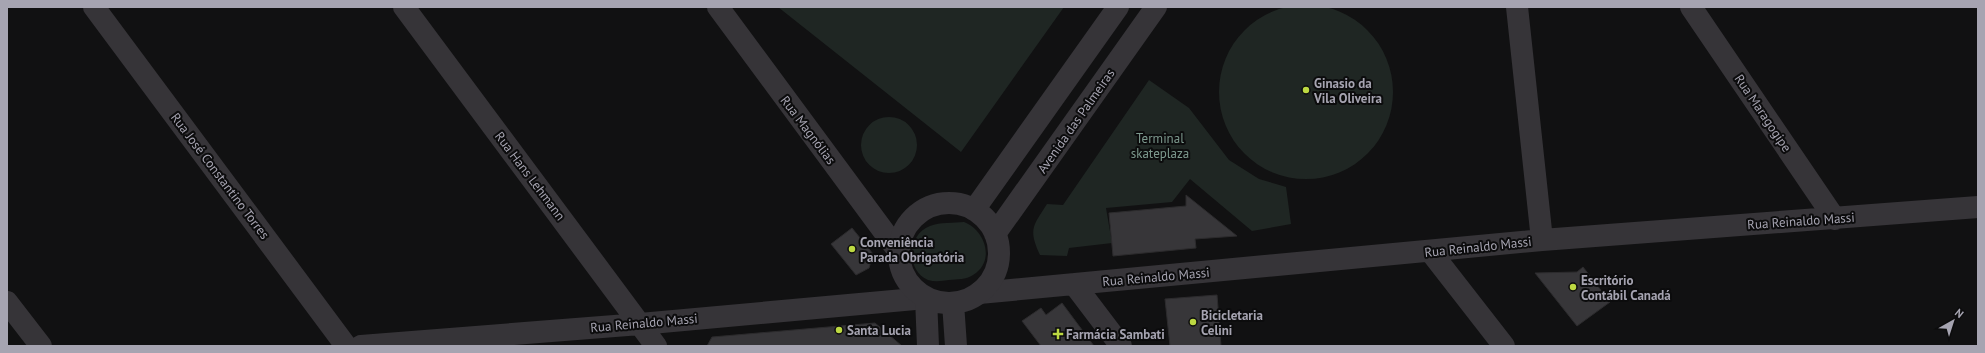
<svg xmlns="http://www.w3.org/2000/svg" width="1985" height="353" font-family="'PT Sans',sans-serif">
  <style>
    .green { fill: #1f2623 }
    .building { fill: #373639; stroke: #2c2b2d }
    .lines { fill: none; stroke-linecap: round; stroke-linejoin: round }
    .minor { stroke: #363438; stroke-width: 22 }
    .tertiary { stroke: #363438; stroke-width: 22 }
    .poi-dot { fill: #bdd942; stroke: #0c0c0d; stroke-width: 1.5 }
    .labels { text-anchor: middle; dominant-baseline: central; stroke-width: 4; stroke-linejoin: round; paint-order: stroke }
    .poi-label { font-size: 13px; font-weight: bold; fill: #a6a4b1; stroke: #0c0c0d; text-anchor: start }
    .street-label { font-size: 13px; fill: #a6a4b1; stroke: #0c0c0d }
    .park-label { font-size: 13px; fill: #7d998e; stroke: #0c0c0d }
  </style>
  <rect width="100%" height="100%" fill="#111112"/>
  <path class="green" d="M1219 92a87 87 0 1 1 174 0a87 87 0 1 1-174 0Z
    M778 7H1064L961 152Z
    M1149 80 1189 108 1229 160 1259 179 1286 187 1291 224 1252 231 1190 179 1172 202 1106 208 1112 243 1069 248 1067 256 1040 255C1028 229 1033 226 1047 204L1063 205Z
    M861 145a28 28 0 1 1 56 0a28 28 0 1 1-56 0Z
    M964 222C985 230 996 261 973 275 966 280 957 279 949 280 942 281 935 282 928 280 906 271 907 234 930 226 940 222 954 223 964 222Z"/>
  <path class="building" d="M1186 195 1237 236 1195 239 1196 248 1113 256 1109 213 1186 206Z
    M852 228 873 254 869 268 856 275 831 244Z
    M1583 267 1610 302 1577 326 1535 273 1577 272Z
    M1217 295 1221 346H1170L1165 299Z
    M1062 303 1094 346H1041L1022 321 1041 308 1046 315Z
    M875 323 902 346H707L712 337Z"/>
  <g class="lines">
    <path class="minor" d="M94 7 346 346
      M404 7 656 346
      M718 7 899 252
      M1517 7 1542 240
      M1691 7 1835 219
      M1430 251 1504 346
      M1074 284 1121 346
      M979 293 1542 240 1978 207
      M7 302 41 346
      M361 346 640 324 926 298"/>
    <path class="tertiary" d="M899 253a50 50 0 1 1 100 0a50 50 0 1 1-100 0Z
      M974 210 1118 7
      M995 234 1156 7
      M926 298 928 346
      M953 303 956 346"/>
  </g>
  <g class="poi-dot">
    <circle cx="1306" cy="90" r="4"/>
    <circle cx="852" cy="249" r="4"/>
    <circle cx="1573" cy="287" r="4"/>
    <circle cx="1193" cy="322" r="4"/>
    <circle cx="839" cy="330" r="4"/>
    <path d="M1056 328h4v4h4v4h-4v4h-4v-4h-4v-4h4z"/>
  </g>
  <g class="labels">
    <g class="poi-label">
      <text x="1314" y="83">Ginasio da<tspan x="1314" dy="15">Vila Oliveira</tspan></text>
      <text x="860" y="242">Conveniência<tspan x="860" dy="15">Parada Obrigatória</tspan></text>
      <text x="1581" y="280">Escritório<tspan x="1581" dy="15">Contábil Canadá</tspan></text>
      <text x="1201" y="315">Bicicletaria<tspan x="1201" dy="15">Celini</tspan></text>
      <text x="847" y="330">Santa Lucia</text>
      <text x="1066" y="334">Farmácia Sambati</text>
    </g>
    <g class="street-label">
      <text transform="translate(1763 113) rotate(56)">Rua Maragogipe</text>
      <text transform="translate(1076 121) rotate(-55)">Avenida das Palmeiras</text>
      <text transform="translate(808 130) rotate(53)">Rua Magnólias</text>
      <text transform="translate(220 176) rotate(53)">Rua José Constantino Torres</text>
      <text transform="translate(530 176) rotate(53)">Rua Hans Lehmann</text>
      <text transform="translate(1801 221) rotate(-4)">Rua Reinaldo Massi</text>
      <text transform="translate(1478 247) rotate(-6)">Rua Reinaldo Massi</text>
      <text transform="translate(1156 277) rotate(-5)">Rua Reinaldo Massi</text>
      <text transform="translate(644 323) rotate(-5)">Rua Reinaldo Massi</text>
    </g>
    <g class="park-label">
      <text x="1160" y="138">Terminal<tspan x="1160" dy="15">skateplaza</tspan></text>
    </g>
  </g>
  <rect width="1985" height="353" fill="none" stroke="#a6a4b1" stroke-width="16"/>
  <g transform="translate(1953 321) rotate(39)" stroke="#0c0c0d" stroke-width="3" paint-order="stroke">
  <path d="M0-3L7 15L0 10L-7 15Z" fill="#a6a4b1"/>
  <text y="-6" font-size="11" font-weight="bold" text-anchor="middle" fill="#a6a4b1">N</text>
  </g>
</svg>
